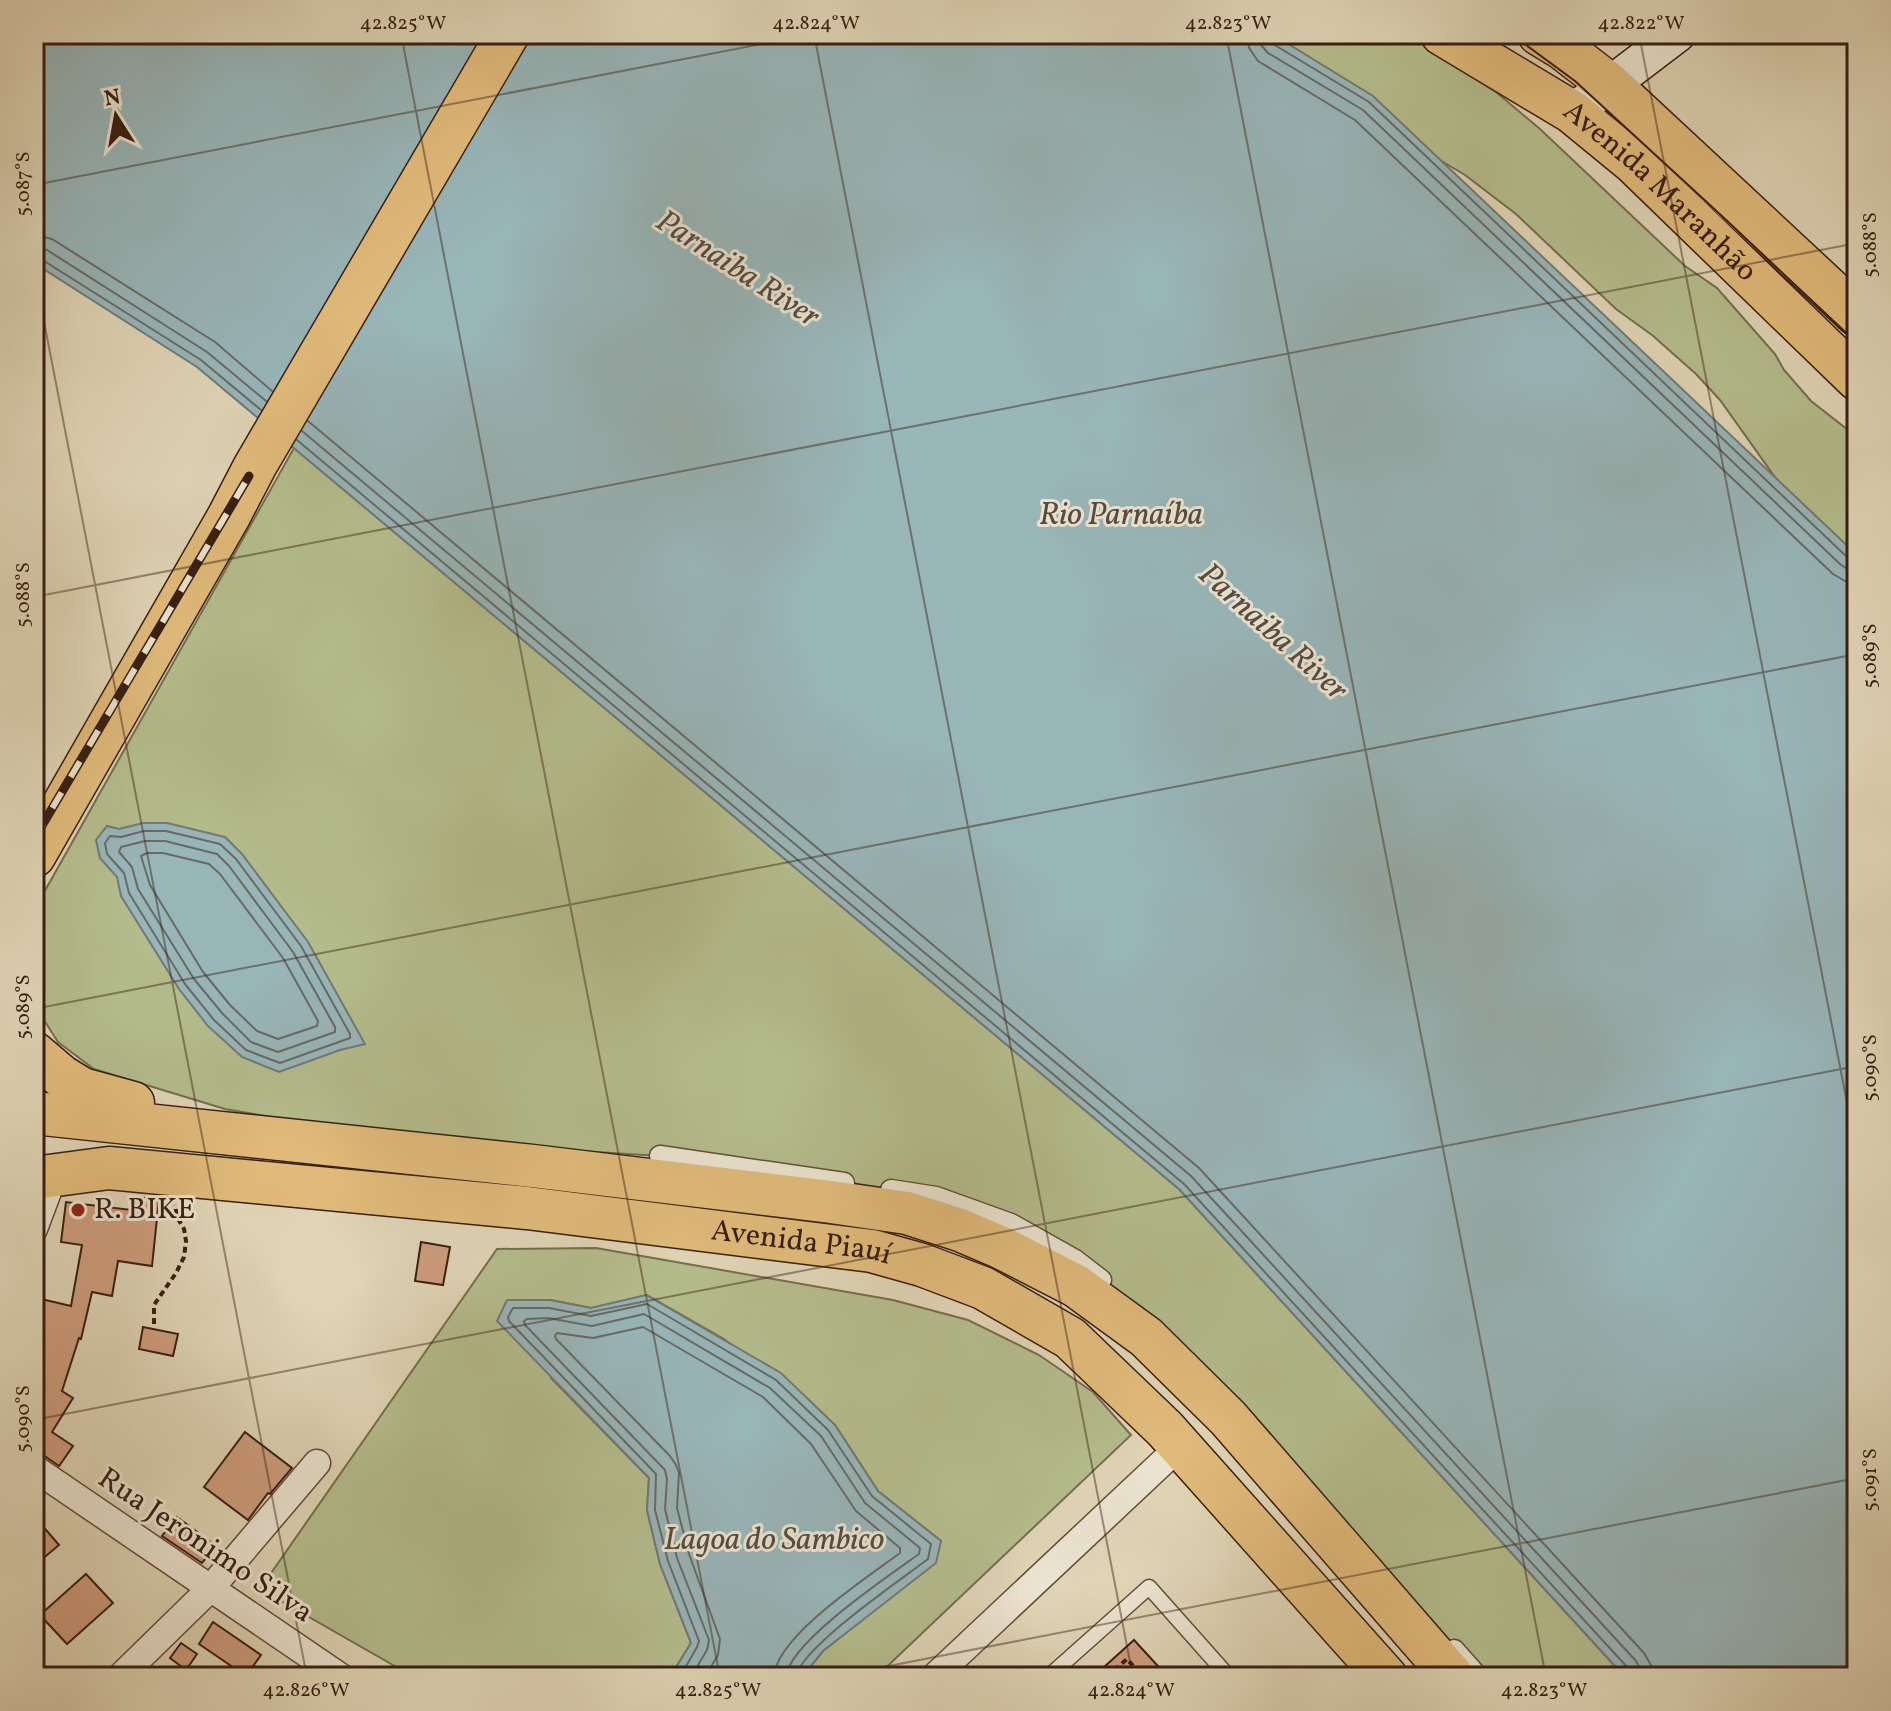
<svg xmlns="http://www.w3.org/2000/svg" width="1891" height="1711" font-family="Vollkorn,serif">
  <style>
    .green { fill: #b4bc8c; stroke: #766d4f; stroke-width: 2 }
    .water { fill: #98b5b8; stroke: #727976; stroke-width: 2 }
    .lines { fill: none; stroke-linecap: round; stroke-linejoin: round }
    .shore { stroke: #686a65; stroke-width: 2 }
    .building { fill: #ce9c7c; stroke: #381e12; stroke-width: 2 }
    .service-casing { stroke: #624c3b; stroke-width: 17 }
    .pedestrian-casing { stroke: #624c3b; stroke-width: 23 }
    .minor-casing { stroke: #624c3b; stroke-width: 29 }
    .secondary-casing { stroke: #381e12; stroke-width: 39 }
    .primary-casing { stroke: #381e12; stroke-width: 45 }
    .path { stroke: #381e12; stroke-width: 4; stroke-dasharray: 6 4; stroke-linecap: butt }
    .service { stroke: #eae3cf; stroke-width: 14 }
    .pedestrian { stroke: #eae3cf; stroke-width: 20 }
    .minor { stroke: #eae3cf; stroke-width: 26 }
    .secondary { stroke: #eae3cf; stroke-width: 36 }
    .primary { stroke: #e0ba7a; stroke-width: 42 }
    .tram { stroke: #381e12; stroke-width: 2 }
    .rail-casing { stroke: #381e12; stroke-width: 9 }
    .rail { stroke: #eae3cf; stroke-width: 6; stroke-dasharray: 18; stroke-linecap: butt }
    .ticks { fill: none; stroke: #381e12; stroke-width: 2; stroke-opacity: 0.45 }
    .poi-dot { fill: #8f2418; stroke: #eae3cf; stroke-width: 3 }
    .labels { text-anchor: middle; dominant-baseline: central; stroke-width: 6; stroke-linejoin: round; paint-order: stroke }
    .street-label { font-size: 30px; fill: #381e12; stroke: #eae3cf }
    .poi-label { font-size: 30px; fill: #381e12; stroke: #eae3cf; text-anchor: start }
    .water-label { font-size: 32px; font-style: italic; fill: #554b44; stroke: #eae3cf }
    .neatline { fill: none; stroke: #381e12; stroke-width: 3 }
    .ticks-label { font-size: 20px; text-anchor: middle; fill: #381e12 }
  </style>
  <rect width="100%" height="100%" fill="#dfd4b5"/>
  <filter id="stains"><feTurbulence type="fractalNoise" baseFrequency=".0025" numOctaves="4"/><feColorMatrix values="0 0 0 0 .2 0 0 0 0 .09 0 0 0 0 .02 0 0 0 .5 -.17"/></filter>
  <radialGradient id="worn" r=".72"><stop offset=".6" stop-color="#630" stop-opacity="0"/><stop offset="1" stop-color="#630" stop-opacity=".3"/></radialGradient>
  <path class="green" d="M1227 34H1406L1420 42 1496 92 1540 129 1685 266 1717 288 1775 354 1784 370 1811 401 1857 437V569L1804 518 1720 400 1696 374 1652 335 1616 309 1516 214 1465 175Z
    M294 448 1179 1189 1625 1677H1478L1139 1309 660 1156 404 1140 225 1109 94 1069 58 1042 35 1006 34 999V925L42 896Z
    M596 1248 893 1300 968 1320 1039 1355 1093 1392 1131 1435 876 1677H802L823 1651 871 1612 941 1541 878 1491 835 1425 724 1339 647 1295 591 1308 550 1300 551 1378 649 1478 647 1510 660 1564 691 1643 670 1677H414L260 1589 497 1249Z"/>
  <path class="water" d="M34 34H1272L1373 96 1857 555V1677H1625L1179 1189 197 367 34 263Z
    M167 823 225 837 242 854 308 942 365 1044 340 1050 279 1072 242 1057 208 1026 179 989 121 896 117 877 100 858 96 840 107 826 119 829 143 823Z
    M646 1295 781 1373 835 1425 878 1491 941 1541 936 1563 823 1651 802 1677H670L691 1643 660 1564 647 1510 649 1478 497 1321 507 1300H550L591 1308Z"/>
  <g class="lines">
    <path class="shore" d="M1247 34 1249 48 1258 61 1355 120 1833 574 1845 581 1857 583
      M1259 34 1261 45 1268 53 1363 110 1841 565 1849 570 1857 571
      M1269 34V40L1273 44 1369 102 1848 558 1857 560
      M34 235 52 239 215 342 272 391
      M34 247 47 250 207 352 266 401
      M34 257 41 259 201 360 261 410
      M308 421 1199 1168 1644 1653 1651 1665 1653 1677
      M302 431 1191 1176 1636 1661 1640 1669 1641 1677
      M297 440 1184 1184 1628 1668 1631 1677
      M144 831H166L220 844 236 859 301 946 350 1034V1038L280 1063 246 1050 214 1020 185 984 129 893 124 873 107 854 105 843 110 836 121 837Z
      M145 841H165L217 854 229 866 293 952 335 1027V1032L278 1052 251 1042 222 1013 194 979 138 889 132 867 119 852 121 847Z
      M163 853 209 864 220 874 283 958 318 1021 317 1026 278 1039 257 1031 230 1005 203 972 150 885 141 856 147 853Z
      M680 1677 697 1647 699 1641 668 1561 655 1510 656 1474 509 1321 508 1317 513 1308H549L591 1316 647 1304 776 1380 828 1430 872 1496 931 1544 928 1559C902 1579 800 1648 796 1677
      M691 1677 707 1650 709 1640 677 1558 665 1509 667 1479 665 1470 525 1325 524 1321 527 1319 548 1318 592 1326 644 1314 770 1388 821 1436 865 1503 920 1548 919 1554C890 1575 788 1643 786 1677
      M705 1677 718 1655 720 1639 689 1554 677 1508 679 1473 676 1465 670 1456 556 1339 555 1336 557 1333 593 1338 643 1327 763 1397 811 1444 856 1511 900 1548V1553C868 1577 775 1637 774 1677"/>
  </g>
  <path class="building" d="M132 1197 159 1199 152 1266 118 1261 112 1296 92 1292 81 1339 79 1338 62 1391 73 1398 52 1432 73 1446 59 1466 43 1455 34 1452V1312L37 1298 71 1306 82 1245 61 1242 66 1202 131 1210Z
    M421 1242 450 1247 443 1285 415 1281Z
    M143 1327 178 1334 173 1356 139 1349Z
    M245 1432 292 1468 270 1494 268 1493 248 1520 204 1487Z
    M34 1516 59 1545 34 1566Z
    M177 1517 216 1546 202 1563 162 1536Z
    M86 1574 113 1603 67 1644 40 1615Z
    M213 1622 261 1655 246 1676 199 1644Z
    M1134 1640 1168 1677H1093Z
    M181 1643 197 1654 186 1670 170 1658Z"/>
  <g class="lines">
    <defs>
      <path id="service" d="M1048 1677 1149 1587 1229 1677"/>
      <path id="pedestrian" d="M660 1156 844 1183
        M891 1190 936 1197 1011 1224 1075 1260 1101 1280
        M1454 1650 1478 1677"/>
      <path id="minor" d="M34 1229 54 1176
        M34 1468 341 1677
        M120 1677 210 1589 317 1463
        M934 1677 1180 1446"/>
      <path id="secondary" d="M1572 112 1610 85 1677 34"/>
      <g id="primary">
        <path id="s1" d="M1442 34 1572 112 1633 162 1857 379"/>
        <path d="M1539 34 1562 48 1610 85 1857 315"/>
        <path d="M34 856 229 516 255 466 508 34"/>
        <path d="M34 1053 61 1076 82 1089 133 1103"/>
        <path d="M34 1113 533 1166 831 1202 907 1213 960 1230 1002 1248 1076 1286 1146 1337 1228 1418 1453 1677"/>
        <path id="s2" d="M34 1178 109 1168 527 1208 872 1251 922 1265 983 1288 1070 1338 1165 1429 1386 1677"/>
      </g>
    </defs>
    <use href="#service" class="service-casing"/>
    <use href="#pedestrian" class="pedestrian-casing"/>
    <use href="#minor" class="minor-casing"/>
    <use href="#secondary" class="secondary-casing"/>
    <use href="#primary" class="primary-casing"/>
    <path class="path" d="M154 1324V1305L176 1273 184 1257 186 1241 184 1229 177 1217 175 1205
      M1107 1677 1127 1659 1143 1677"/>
    <use href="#service" class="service"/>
    <use href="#pedestrian" class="pedestrian"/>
    <use href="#minor" class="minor"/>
    <use href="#secondary" class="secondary"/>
    <use href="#primary" class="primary"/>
    <path class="tram" d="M1511 34 1575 81 1724 218 1857 343"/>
    <defs>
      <path id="rail" d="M34 839 249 476"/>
    </defs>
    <use href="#rail" class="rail-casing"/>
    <use href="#rail" class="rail"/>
  </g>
  <path class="ticks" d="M401 34 720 1677M814 34 1133 1677M1226 34 1546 1677M1639 34 1857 1154M34 185 813 34M34 270 307 1677M34 597 1857 243M34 1009 1857 654M34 1420 1857 1066M832 1677 1857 1478"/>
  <circle class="poi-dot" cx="78" cy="1210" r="8"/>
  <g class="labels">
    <g class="street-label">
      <text stroke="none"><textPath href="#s1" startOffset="270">Avenida Maranhão</textPath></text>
      <text stroke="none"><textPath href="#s2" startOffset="772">Avenida Piauí</textPath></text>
      <text transform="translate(205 1546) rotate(34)">Rua Jeronimo Silva</text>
    </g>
    <g class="poi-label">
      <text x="94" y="1210">R. BIKE</text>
    </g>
    <g class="water-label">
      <text transform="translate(737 270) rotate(33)">Parnaiba River</text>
      <text x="1121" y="516">Rio Parnaíba</text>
      <text transform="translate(1272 633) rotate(42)">Parnaiba River</text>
      <text x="774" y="1541">Lagoa do Sambico</text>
    </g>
  </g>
  <rect width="1891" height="1711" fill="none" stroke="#dfd4b5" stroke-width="88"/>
  <g transform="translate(116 116) rotate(349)" stroke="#eae3cf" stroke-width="6" paint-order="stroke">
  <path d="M0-6L14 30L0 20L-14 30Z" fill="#381e12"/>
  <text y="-12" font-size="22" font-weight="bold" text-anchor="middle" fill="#381e12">N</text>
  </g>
  <rect x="44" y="44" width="1803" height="1623" class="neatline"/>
  <g class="ticks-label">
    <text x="403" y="29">42.825°W</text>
    <text x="816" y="29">42.824°W</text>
    <text x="1228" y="29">42.823°W</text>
    <text x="1641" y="29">42.822°W</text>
    <text transform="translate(22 184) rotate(-90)" y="7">5.087°S</text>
    <text transform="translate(1869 245) rotate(-90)" y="7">5.088°S</text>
    <text transform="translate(22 595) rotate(-90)" y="7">5.088°S</text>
    <text transform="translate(1869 656) rotate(-90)" y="7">5.089°S</text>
    <text transform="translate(22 1007) rotate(-90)" y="7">5.089°S</text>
    <text transform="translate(1869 1068) rotate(-90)" y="7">5.090°S</text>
    <text transform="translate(22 1419) rotate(-90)" y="7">5.090°S</text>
    <text transform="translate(1869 1480) rotate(-90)" y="7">5.091°S</text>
    <text x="306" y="1696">42.826°W</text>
    <text x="718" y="1696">42.825°W</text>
    <text x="1131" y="1696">42.824°W</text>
    <text x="1544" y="1696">42.823°W</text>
  </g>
  <rect width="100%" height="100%" filter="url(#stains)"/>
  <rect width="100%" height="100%" fill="url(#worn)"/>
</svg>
